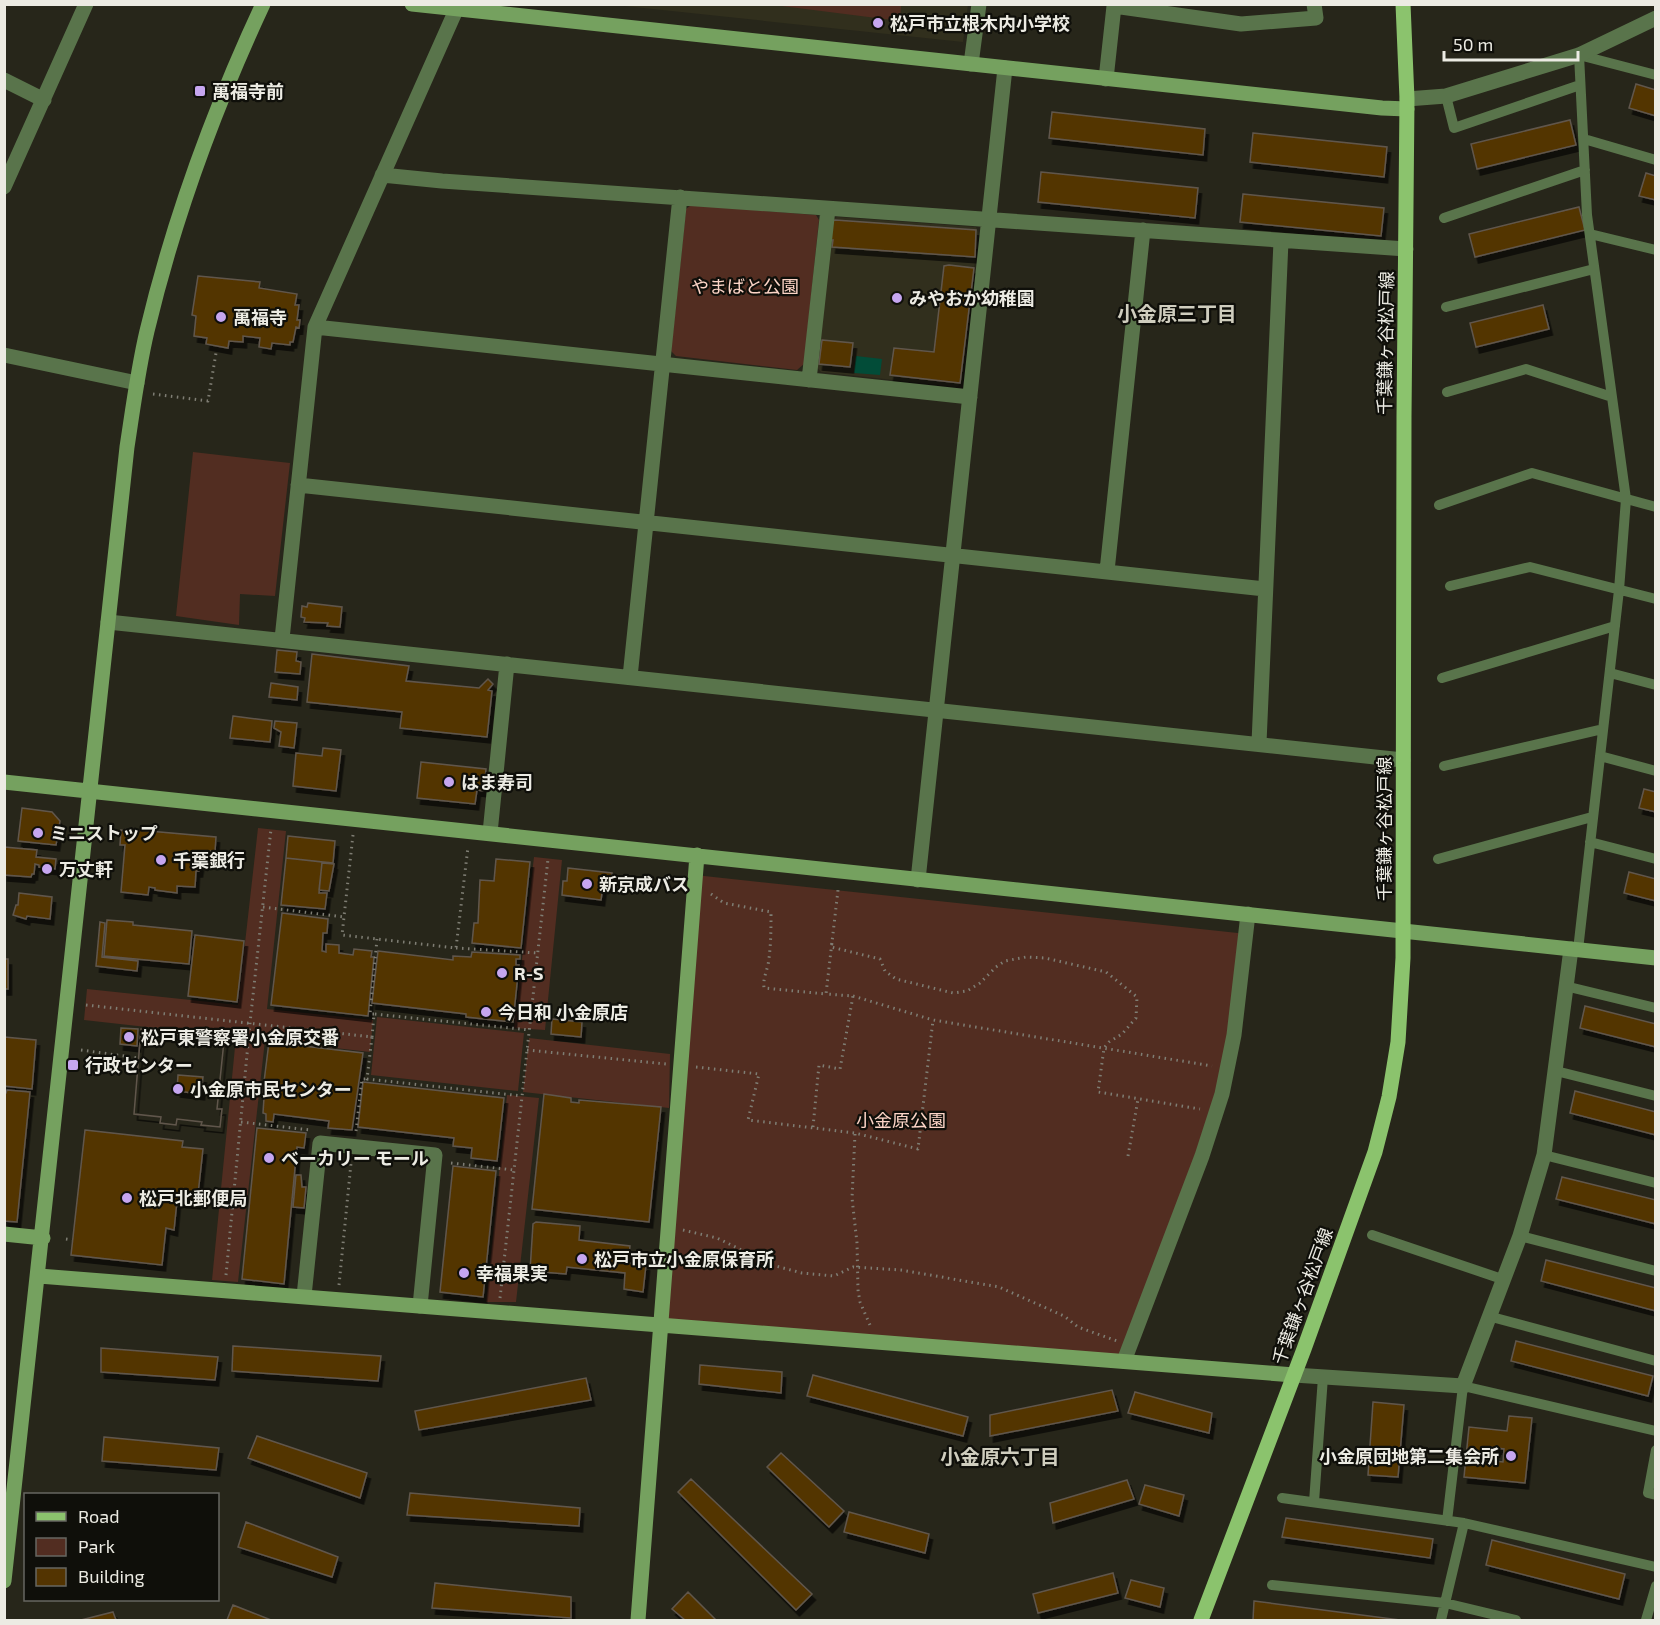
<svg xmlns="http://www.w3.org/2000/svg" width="1660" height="1625" font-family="'Exo 2','Noto Sans JP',sans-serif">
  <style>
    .built { fill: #312f1d }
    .green { fill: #522d21 }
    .water { fill: #024c38 }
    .building { fill: #533401; stroke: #61574c; stroke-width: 1.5; fill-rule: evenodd; filter: url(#shadow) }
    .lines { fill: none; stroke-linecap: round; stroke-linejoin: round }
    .path { stroke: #7f7e74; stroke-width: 3; stroke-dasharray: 1.5 4.5; stroke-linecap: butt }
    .lane { stroke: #59744b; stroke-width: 10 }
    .street { stroke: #59744b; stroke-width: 15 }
    .secondary { stroke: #75a15f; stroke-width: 15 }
    .primary { stroke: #8bc36d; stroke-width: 15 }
    .poi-dot { fill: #c6a6f0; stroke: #0f0f0a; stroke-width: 2 }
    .labels { text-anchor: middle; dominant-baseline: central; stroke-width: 4.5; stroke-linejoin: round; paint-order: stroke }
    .poi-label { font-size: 18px; font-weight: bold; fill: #ecebe3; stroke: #0f0f0a; text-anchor: start }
    .park-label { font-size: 18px; fill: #fcd4c6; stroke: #0f0f0a }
    .street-label { font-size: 18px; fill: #ecebe3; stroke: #0f0f0a }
    .neighbourhood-label { font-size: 20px; font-weight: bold; fill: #cfcdbe; stroke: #0f0f0a }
  </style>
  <defs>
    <filter id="shadow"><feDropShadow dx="3.5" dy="6" stdDeviation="0" flood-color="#0009"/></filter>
  </defs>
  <rect width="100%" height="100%" fill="#27261a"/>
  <path class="built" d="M615 5H968L963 42Z
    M837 217 976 227 978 232 962 382 957 387 821 372 815 365 830 221Z"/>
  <path class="green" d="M774 5 901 4V5L900 21Z
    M691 205 816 215 819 220 804 364 797 370 676 356 671 351 686 209Z
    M193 452 290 463 275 596 240 594 239 625 176 616Z
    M258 828 286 831 267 1009 373 1020 370 1052 265 1040 238 1282 212 1280 236 1037 84 1020 87 989 238 1005Z
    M534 857 562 860 545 1030 514 1028Z
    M695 875 1247 934 1228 1064 1124 1361 661 1325Z
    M377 1017 524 1033 518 1091 371 1075Z
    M529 1038 670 1054 669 1108 523 1092Z
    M507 1095 539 1098 516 1302H486Z"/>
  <path class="water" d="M856 356 882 359 880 375 854 373Z"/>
  <path class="building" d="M1636 84 1656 90V116L1629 108Z
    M1052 112 1205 129 1203 155 1049 138Z
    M1570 120 1576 145 1477 169 1471 144Z
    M1253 133 1387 147 1384 177 1250 162Z
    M1041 172 1198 188 1195 218 1038 202Z
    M1646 173 1656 176V200L1639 196Z
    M1243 194 1384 208 1381 236 1240 222Z
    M1579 207 1585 230 1475 257 1469 234Z
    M835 220 976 230 975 257 832 247 833 240H829L830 222Z
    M949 265 974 268 960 383 890 375 894 348 934 352 944 266Z
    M198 276 260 282 259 288 297 294 295 305H299L297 320H300L299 328 296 327 293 342H290V345L272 343 271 349 259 347 260 338 243 336V342L229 341 228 348 206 344 207 338 194 336 196 316 192 315Z
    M1543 305 1549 329 1476 347 1470 323Z
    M822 340 853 343 850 367 819 364Z
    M308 603 342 607 340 627 327 626 328 623 304 622 305 618 301 617 302 606 307 607Z
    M277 650 297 652 296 661 301 662 300 674 275 672Z
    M312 654 409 666 406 681 479 688 488 679 493 684 488 690 492 691 487 737 400 728 402 712 307 702Z
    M271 683 298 687 297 700 269 697Z
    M233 716 272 721 270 742 230 738Z
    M275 721 297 723 294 748 279 746 281 732 274 728Z
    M323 748 341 750 336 791 293 786 296 753 322 756Z
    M421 762 486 769 484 791 477 790 475 804 417 798Z
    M1644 789 1656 792V812L1639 808Z
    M22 808 52 812 60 821 56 845 18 841Z
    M126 829 216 837 215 851H210V856L198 855 197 865H200L199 871H196L195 887 177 886V893L155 890V888L149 887 148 895 121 892 125 845H120L121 830 125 831Z
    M288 836 335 841 333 863 286 858Z
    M4 847 37 850 36 857 56 859 55 869 39 867V865L35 864 34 874H32L31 877 4 875Z
    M286 858 322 862 319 893H327L325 909 281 905Z
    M496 859 530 862 521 948 472 943 474 923H478L480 880 494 881Z
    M322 863 334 864 329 891 319 890Z
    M568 868 612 873 610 887 603 886 601 900 562 895 563 881H567Z
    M1629 872 1656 879V901L1624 893Z
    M19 893 52 897 50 919 27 916 26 919 13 915 16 905H18Z
    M282 913 328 919 327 933H323L322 951 326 952V944L339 945V953L353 955 354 949 372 951 371 957H374L368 1016 271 1005Z
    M107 920 133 922V925L192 931 189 964 104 956Z
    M100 922 105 923 102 957 138 961 137 971 96 966Z
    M195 935 244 941 237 1002 188 996Z
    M378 951 453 960V956L471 957 472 952 520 955V959H516V965H519L513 1022 466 1017V1014L372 1003Z
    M4 959H8V989H4Z
    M1585 1006 1656 1024V1047L1580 1028Z
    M552 1019 582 1022 581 1037 551 1034Z
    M121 1028 138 1029 137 1046 120 1044Z
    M141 1029 224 1041 217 1109H222L220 1127 201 1125 202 1122 177 1119 176 1125 160 1123 161 1117 134 1114ZM178 1075 203 1077 201 1094 177 1091Z
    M141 1029 224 1041 217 1109H222L220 1127 201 1125 202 1122 177 1119 176 1125 160 1123 161 1117 134 1114Z
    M4 1037 36 1040 32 1089 4 1086Z
    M269 1042 363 1053 352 1130 328 1128 329 1121 274 1114 273 1122 266 1121V1114L263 1113 264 1098H262Z
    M363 1082 504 1098 497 1161 471 1158 472 1148 453 1146 454 1138 358 1127Z
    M7 1090 30 1092 17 1222 4 1221V1093H6Z
    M1575 1091 1656 1112V1135L1570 1113Z
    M544 1094 571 1098V1102L579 1103V1100L661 1107 649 1222 532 1209Z
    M257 1128 306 1133 304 1148 297 1147 284 1284 242 1279Z
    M85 1130 183 1141 182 1147 203 1149 197 1203 177 1201 174 1230 166 1228 162 1265 71 1255Z
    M453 1166 496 1171 483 1297 440 1292Z
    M296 1175H301L302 1187H306L304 1208 293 1207Z
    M1562 1177 1656 1200V1224L1556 1199Z
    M536 1222 580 1226 579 1240 630 1246 628 1263 646 1265 643 1292 624 1289 625 1273 567 1267 566 1274 530 1271 533 1224Z
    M1546 1260 1656 1288V1311L1541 1281Z
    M1516 1341 1653 1376 1648 1396 1511 1361Z
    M233 1346 381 1356 378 1381 232 1371Z
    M101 1348 218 1357 215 1380 101 1372Z
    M700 1365 782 1372 781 1393 699 1384Z
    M813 1375 968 1417 963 1436 807 1396Z
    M586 1378 591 1400 419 1430 415 1411Z
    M1112 1390 1118 1411 990 1436V1415Z
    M1135 1392 1212 1413 1209 1433 1128 1413Z
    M1373 1402 1404 1405 1398 1477 1368 1475Z
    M1509 1416 1532 1418 1525 1483 1464 1477 1469 1427 1507 1431ZM1487 1447 1504 1449 1503 1462 1485 1460Z
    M257 1436 367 1473 360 1498 248 1458Z
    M104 1437 219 1448 216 1470 102 1461Z
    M781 1453 844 1511 829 1527 767 1467Z
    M691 1479 812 1594 796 1610 678 1492Z
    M1127 1480 1134 1499 1053 1523 1050 1503Z
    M1145 1485 1184 1495 1179 1516 1139 1504Z
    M410 1493 580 1508 579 1526 407 1515Z
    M849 1512 929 1534 925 1553 844 1532Z
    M1286 1518 1433 1539 1430 1558 1282 1537Z
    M246 1522 338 1557 332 1577 238 1547Z
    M1492 1540 1625 1574 1619 1599 1486 1565Z
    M1113 1573 1118 1593 1038 1613 1033 1594Z
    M1131 1580 1164 1588 1160 1607 1125 1598Z
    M435 1583 571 1597V1618L432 1608Z
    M688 1592 716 1620H685L672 1609Z
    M1254 1601 1400 1620H1253Z
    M233 1605 271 1620H227Z
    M113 1612 116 1620H81Z"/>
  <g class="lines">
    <path class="path" d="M153 394 208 401 216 353
      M353 835 342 935 456 948 468 847
      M711 894 724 903 771 912C771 930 771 947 768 965 766 973 763 979 764 988L826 994
      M263 907 344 917
      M832 943 831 947 880 959 885 971 896 979 953 993 967 991 980 983 996 967 1005 961 1026 957 1045 958 1106 972 1137 997 1136 1018 1122 1034 1109 1042 1104 1048 1098 1092 1200 1109
      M456 948 538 953
      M853 996 933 1020
      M86 1005 372 1037 367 1079 522 1096
      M374 1014H370L377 939
      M372 1037 374 1014 530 1030
      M81 1050 138 1058
      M527 1050 666 1064
      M696 1067 759 1074 748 1120 855 1133 918 1149 933 1020 1212 1066
      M241 1122 310 1130
      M813 1127 819 1065 840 1069 853 996 826 994 838 890
      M356 1131 362 1079H367
      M855 1134 852 1198 857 1243 858 1290 860 1302 870 1325
      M1128 1156 1138 1099
      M451 1163 514 1170
      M683 1230 717 1238 772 1265 802 1273 834 1276 853 1267 901 1270 999 1287 1064 1316 1078 1327 1117 1341
      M66 1239 72 1240
      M226 1275 250 1023 271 829
      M339 1285 351 1163
      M500 1298 548 859"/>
    <path class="lane" d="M1446 96 1454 128 1580 85
      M1584 139 1656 160
      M1444 218 1585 170
      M1590 234 1656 250
      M1446 307 1594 269
      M1447 392 1526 369 1612 397
      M1439 505 1532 473 1656 507
      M1450 586 1530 567 1656 599
      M1610 673 1656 685
      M1442 678 1615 626
      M1600 756 1656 771
      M1444 766 1603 729
      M1590 842 1656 859
      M1438 859 1592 817
      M1578 950 1619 590 1626 499 1587 215 1579 55 1656 75
      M1565 986 1656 1008
      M1556 1071 1656 1096
      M1544 1155 1656 1183
      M1372 1235 1502 1279
      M1520 1236 1656 1271
      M1488 1316 1656 1361
      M1656 1450 1648 1493 1656 1495
      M1282 1498 1464 1523 1656 1567
      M1314 1502 1323 1377
      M1447 1521 1463 1386 1656 1431
      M1272 1585 1445 1603 1516 1620
      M1441 1620 1464 1523
      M1646 1620 1656 1586"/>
    <path class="street" d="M971 64 979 4
      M1106 79 1114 6 1241 24 1316 18 1314 4
      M4 80 44 100
      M1407 99 1446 96 1579 55 1656 18
      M382 175 442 181 1406 249
      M4 187 86 4
      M315 327 970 397
      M4 355 137 383
      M809 380 828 209
      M298 485 1265 589
      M1107 571 1143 230
      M108 622 1403 760
      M282 639 315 327 456 10
      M630 677 680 197
      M1259 743 1281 241
      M490 833 507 664
      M918 880 1005 68
      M304 1296 320 1143 435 1155 420 1306
      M1124 1361 1202 1156 1222 1094 1234 1035 1248 914
      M1294 1375 1463 1386 1520 1236 1544 1155 1571 949"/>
    <path class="secondary" d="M412 4 1382 108 1407 109
      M4 782 1656 958
      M4 1234 43 1238
      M39 1276 1294 1375
      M4 1581 127 447C133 408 138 369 147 331 174 218 214 109 263 4
      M638 1620 697 855"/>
    <path class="primary" d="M1201 1620 1304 1349 1375 1152 1389 1097 1398 1042 1403 958 1404 417 1407 99 1403 4"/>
  </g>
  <g class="poi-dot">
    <circle cx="878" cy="23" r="6"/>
    <rect x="194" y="85" width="12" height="12" rx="3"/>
    <circle cx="897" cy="298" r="6"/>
    <circle cx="221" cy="317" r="6"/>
    <circle cx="449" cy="782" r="6"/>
    <circle cx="38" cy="833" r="6"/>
    <circle cx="161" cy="860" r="6"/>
    <circle cx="47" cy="869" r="6"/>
    <circle cx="587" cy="884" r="6"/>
    <circle cx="502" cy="973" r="6"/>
    <circle cx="486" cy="1012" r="6"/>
    <circle cx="129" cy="1037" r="6"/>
    <rect x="67" y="1059" width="12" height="12" rx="3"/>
    <circle cx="178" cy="1089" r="6"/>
    <circle cx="269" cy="1158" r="6"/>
    <circle cx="127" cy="1198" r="6"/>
    <circle cx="582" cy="1259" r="6"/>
    <circle cx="464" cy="1273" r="6"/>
    <circle cx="1511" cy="1456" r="6"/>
  </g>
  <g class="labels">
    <g class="poi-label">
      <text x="890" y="23">松戸市立根木内小学校</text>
      <text x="212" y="91">萬福寺前</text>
      <text x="909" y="298">みやおか幼稚園</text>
      <text x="233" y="317">萬福寺</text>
      <text x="461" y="782">はま寿司</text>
      <text x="50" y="833">ミニストップ</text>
      <text x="173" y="860">千葉銀行</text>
      <text x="59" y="869">万丈軒</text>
      <text x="599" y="884">新京成バス</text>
      <text x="514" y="973">R-S</text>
      <text x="498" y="1012">今日和 小金原店</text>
      <text x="141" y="1037">松戸東警察署小金原交番</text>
      <text x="85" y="1065">行政センター</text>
      <text x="190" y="1089">小金原市民センター</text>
      <text x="281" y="1158">ベーカリー モール</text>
      <text x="139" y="1198">松戸北郵便局</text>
      <text x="594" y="1259">松戸市立小金原保育所</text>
      <text x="476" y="1273">幸福果実</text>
      <text x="1499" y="1456" text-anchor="end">小金原団地第二集会所</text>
    </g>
    <g class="park-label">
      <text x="745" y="286">やまばと公園</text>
      <text x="901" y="1120">小金原公園</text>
    </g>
    <g class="street-label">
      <text transform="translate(1385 343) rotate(-89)">千葉鎌ヶ谷松戸線</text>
      <text transform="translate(1384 829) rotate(-90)">千葉鎌ヶ谷松戸線</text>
      <text transform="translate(1302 1296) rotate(-70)">千葉鎌ヶ谷松戸線</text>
    </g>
    <g class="neighbourhood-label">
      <text x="1177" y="313">小金原三丁目</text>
      <text x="1000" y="1456">小金原六丁目</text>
    </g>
  </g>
  <rect width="1660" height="1625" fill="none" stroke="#ecebe3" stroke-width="12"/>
  <rect x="24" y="1493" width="195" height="108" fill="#0f0f0a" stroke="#676761" stroke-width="1.5"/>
  <rect x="36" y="1512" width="30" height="9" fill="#8bc36d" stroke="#676761" stroke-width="1.5"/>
  <text x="78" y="1523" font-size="18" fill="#ecebe3">Road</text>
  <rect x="36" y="1538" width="30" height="18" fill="#522d21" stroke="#676761" stroke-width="1.5"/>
  <text x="78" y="1553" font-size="18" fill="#ecebe3">Park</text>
  <rect x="36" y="1568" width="30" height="18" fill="#533401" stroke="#676761" stroke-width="1.5"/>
  <text x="78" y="1583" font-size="18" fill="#ecebe3">Building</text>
  <path d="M1444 51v9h134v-9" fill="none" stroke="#ecebe3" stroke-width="3"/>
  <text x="1453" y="51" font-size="18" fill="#ecebe3" stroke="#0f0f0a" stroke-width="4.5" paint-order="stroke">50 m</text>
</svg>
